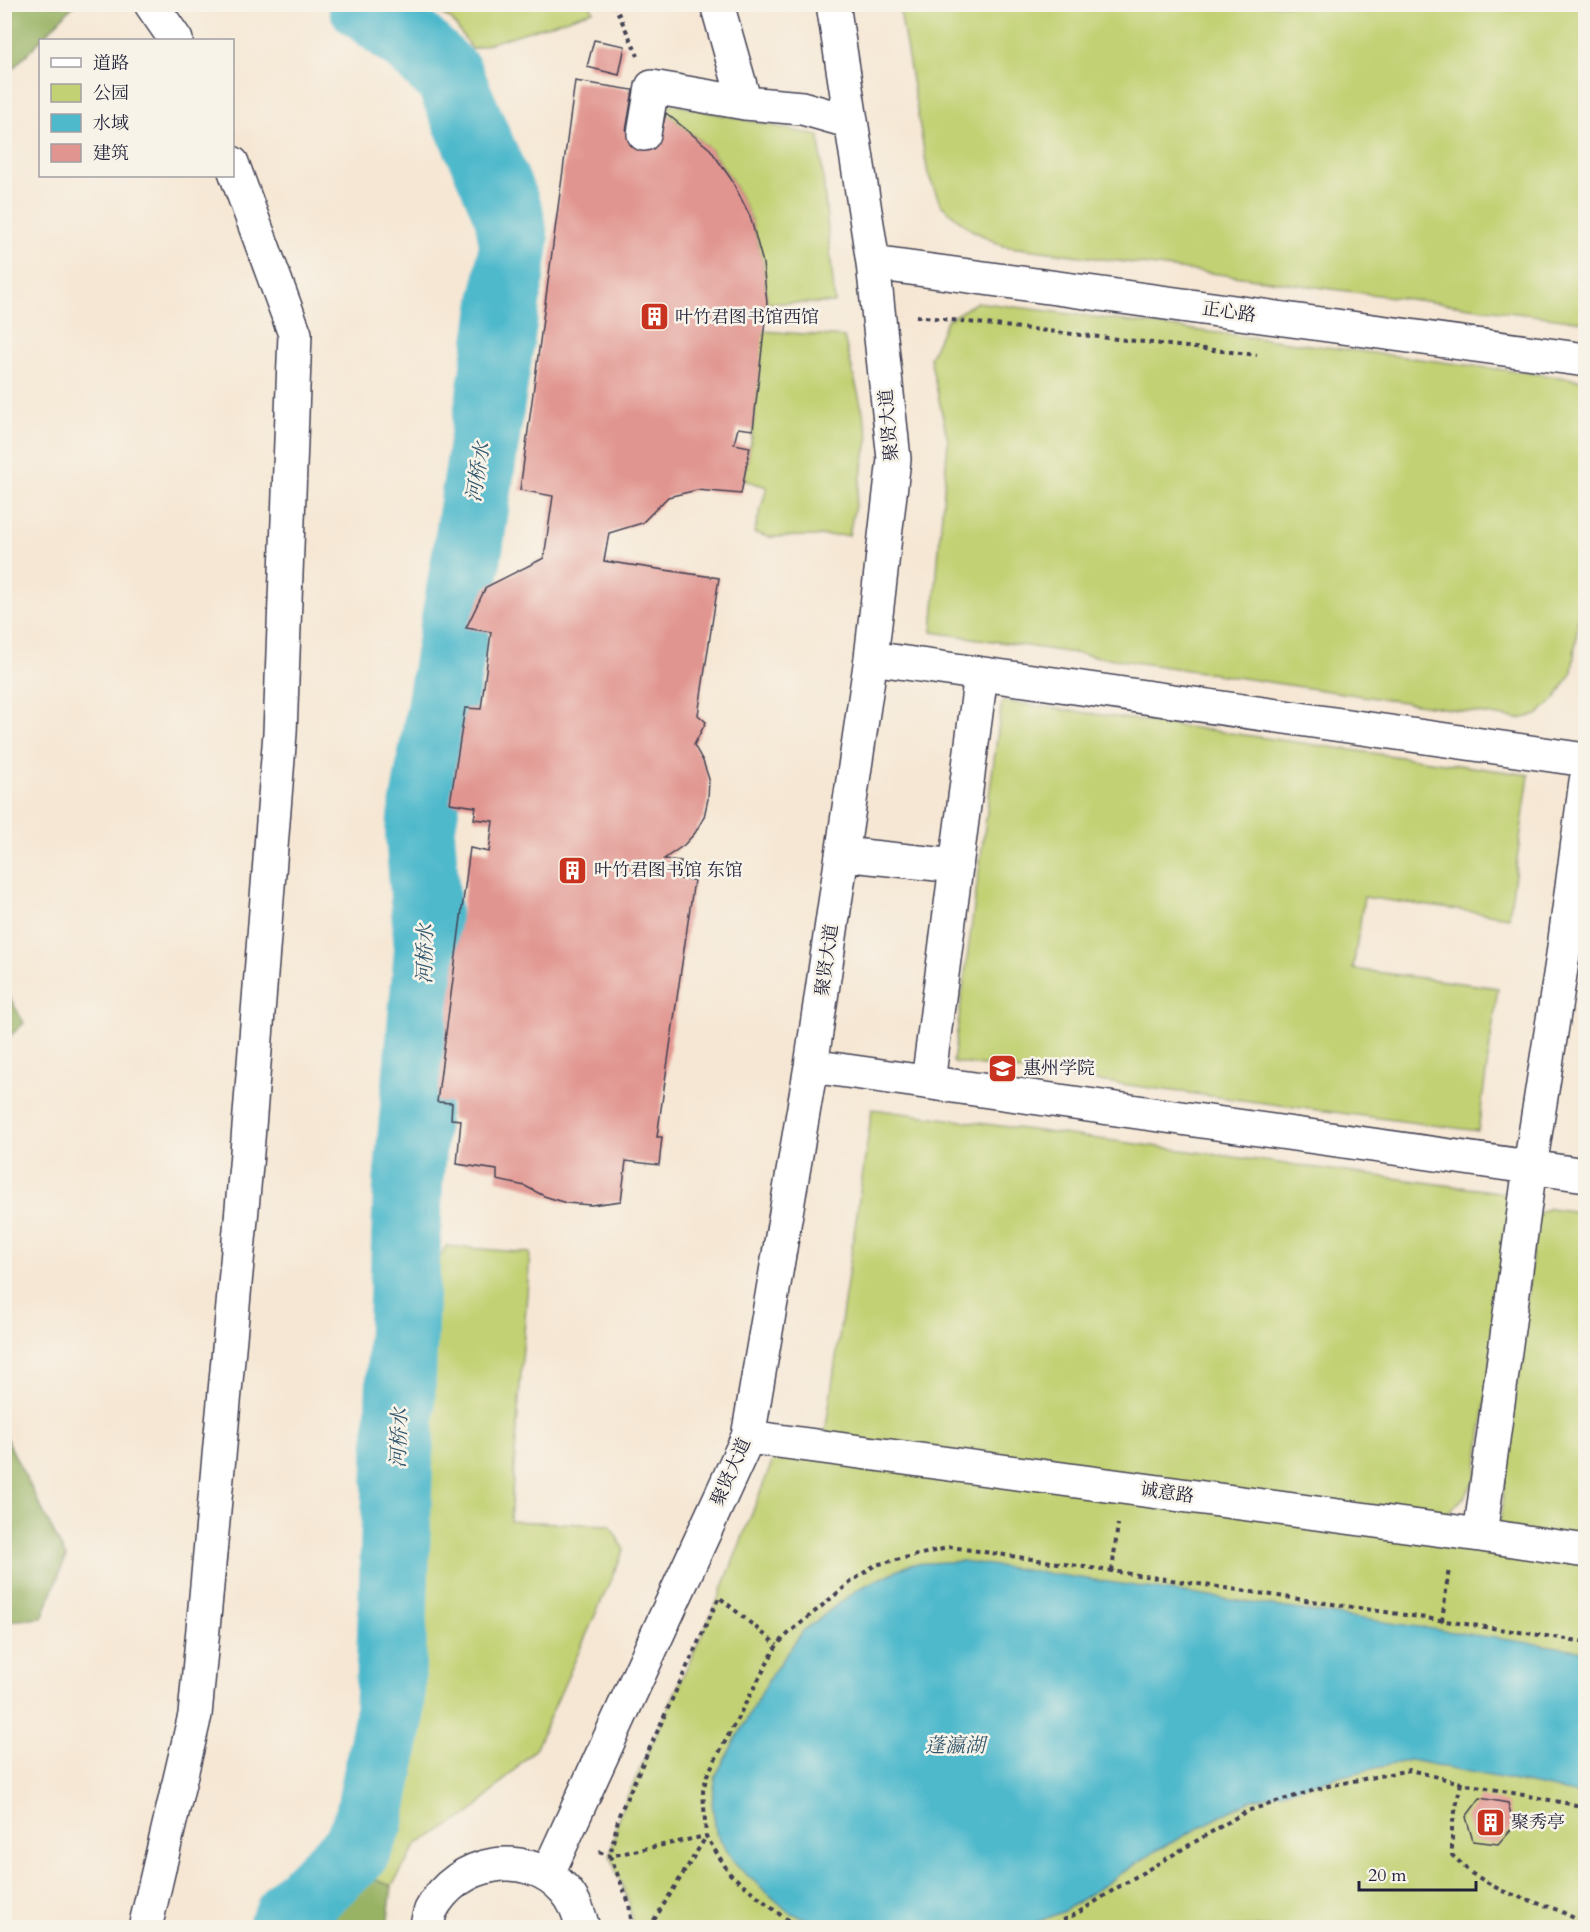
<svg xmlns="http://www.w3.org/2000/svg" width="1590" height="1932" font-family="Cardo,'Noto Serif SC',serif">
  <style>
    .green { fill: #c2d173; stroke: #727a57; stroke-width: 1.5 }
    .forest { fill: #99b365; stroke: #5e6a50; stroke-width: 1.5 }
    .water { fill: #4fb9cc; stroke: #386e84; stroke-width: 1.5 }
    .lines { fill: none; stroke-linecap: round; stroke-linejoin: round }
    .river { stroke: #4fb9cc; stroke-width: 70 }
    .building { fill: #e19590 }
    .minor-casing { stroke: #424052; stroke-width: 36 }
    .path { stroke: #424052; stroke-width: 4; stroke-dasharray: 4.5 4.5; stroke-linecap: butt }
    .minor { stroke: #fff; stroke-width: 33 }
    .labels { text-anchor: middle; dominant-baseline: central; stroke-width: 5; stroke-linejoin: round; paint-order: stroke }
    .street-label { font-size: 18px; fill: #22223b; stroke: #f7f3e8 }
    .poi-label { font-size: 18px; fill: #22223b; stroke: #f7f3e8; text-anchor: start }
    .water-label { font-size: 20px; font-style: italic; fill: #32576e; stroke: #f7f3e8 }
  </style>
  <rect width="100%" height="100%" fill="#f7f3e8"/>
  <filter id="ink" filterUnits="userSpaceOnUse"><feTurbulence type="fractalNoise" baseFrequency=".0167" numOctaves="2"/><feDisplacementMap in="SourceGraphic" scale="12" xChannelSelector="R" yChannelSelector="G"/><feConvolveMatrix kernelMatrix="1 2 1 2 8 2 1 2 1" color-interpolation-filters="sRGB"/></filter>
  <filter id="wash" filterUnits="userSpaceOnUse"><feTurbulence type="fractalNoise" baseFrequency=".008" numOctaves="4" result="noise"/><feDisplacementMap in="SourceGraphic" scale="24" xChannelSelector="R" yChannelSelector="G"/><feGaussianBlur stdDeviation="1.35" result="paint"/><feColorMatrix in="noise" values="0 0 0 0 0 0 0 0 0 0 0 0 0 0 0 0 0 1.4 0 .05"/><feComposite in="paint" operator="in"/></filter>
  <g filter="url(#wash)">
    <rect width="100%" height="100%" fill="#f6e7d4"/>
    <path class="green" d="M590 4 593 11 472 49 452 20 428 5Z
      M899 5H1585V322L1003 246 970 229 941 205 928 174Z
      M668 103 819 136 835 303H767L763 263 750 216 731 179 710 149 666 113Z
      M977 302 1582 380 1586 384V556L1572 672 1556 698 1537 715 1518 719 932 632 948 441 930 358 947 320Z
      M763 331 844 337 869 436 849 535 769 537 754 533 767 487 744 480 753 430Z
      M1002 701 1529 775 1509 917 1364 897 1353 969 1498 988 1478 1131 953 1062Z
      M872 1109 1513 1194 1475 1481C1462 1501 1453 1511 1432 1522L1498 1538 1536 1224 1540 1212 1550 1208 1585 1213V1927H632L629 1903 610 1856 619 1815 719 1597 780 1442 823 1447Z
      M446 1246 530 1253 510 1521 610 1525 624 1550 536 1748 470 1814 417 1844 392 1886 364 1876 387 1835 420 1693 428 1548 433 1271Z"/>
    <path class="forest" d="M5 4 74 5 5 77 4 5Z
      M4 987 24 1023 5 1041H4Z
      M4 1434 66 1557 42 1618 5 1621Z
      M364 1876 392 1886 387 1927H308Z"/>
    <path class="water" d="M962 1561 1585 1651V1795L1410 1760 1321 1781 1249 1801 1154 1852 1064 1911 1025 1927H827L789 1912 736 1865 716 1833 712 1802 716 1775 772 1674 803 1631 858 1589 911 1564Z"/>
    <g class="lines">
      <path class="river" d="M283 1928 292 1910 355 1851 369 1821 389 1719 408 1185 429 950 420 832 468 549 514 243 509 215 449 77 410 40 363 4"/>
    </g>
    <g id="blocks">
      <path class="building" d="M594 40 625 46 619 75 587 67Z
        M575 81 633 90 626 131 660 137 666 113 710 149 731 179 750 216 763 263 767 303 753 430 738 428 734 444 750 447 741 494 697 490 668 497 642 523 609 533 604 561 719 578 698 715 706 722 694 745 703 761 709 779 708 799 704 817 695 833 684 845 664 859 681 861 678 879 694 880 657 1137H662L659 1165 626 1161 621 1201 591 1205 566 1203 544 1196 525 1186 497 1180V1170L457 1164 461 1120 451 1119 452 1103 437 1102 470 848 489 852 493 821 474 819 476 807 450 803 465 708 481 709 491 632 466 628 486 587 544 558 553 496 520 490Z
        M1480 1798 1508 1803 1514 1826 1498 1844 1473 1841 1466 1817Z"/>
    </g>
  </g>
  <g filter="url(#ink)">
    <use href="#blocks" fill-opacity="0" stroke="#424052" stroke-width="1.5"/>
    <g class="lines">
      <defs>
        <path id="minor" d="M151 4 176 40
          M717 4 745 103
          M644 134 652 87 745 103 802 108 851 122
          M873 263 1586 360
          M871 658 1586 760
          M842 854 956 866
          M811 1066 1586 1175
          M928 1082 981 674
          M748 1437 1480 1535 1586 1551
          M1480 1535 1530 1167 1562 962 1586 781
          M547 1875 748 1437 811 1066 871 658 894 459 873 263 833 4
          M145 1928 195 1715 246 1165 280 733 295 334 232 163
          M426 1928C428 1922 429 1915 431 1910 457 1860 527 1847 565 1890 575 1901 579 1914 583 1928"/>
      </defs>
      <use href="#minor" class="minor-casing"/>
      <path class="path" d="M614 4 638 56
        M916 316 1257 355
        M1112 1571 1118 1524
        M1442 1621 1449 1568
        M1461 1783 1452 1826V1855L1471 1873 1502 1891 1558 1910 1586 1924
        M599 1852 610 1856 706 1836
        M632 1928 629 1903 610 1856 619 1815 719 1597 777 1645
        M649 1928 706 1837
        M805 1928 783 1917 730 1874 706 1836 703 1791 707 1775 777 1645 790 1632 851 1582 875 1565 951 1547 1586 1642
        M1047 1928 1076 1914 1115 1889 1247 1811 1328 1786 1410 1770 1461 1783 1586 1807"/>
      <use href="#minor" class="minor"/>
    </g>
  </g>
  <defs>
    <symbol id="building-square" viewBox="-11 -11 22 22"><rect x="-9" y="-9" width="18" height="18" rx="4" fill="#c8321e" stroke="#f7f3e8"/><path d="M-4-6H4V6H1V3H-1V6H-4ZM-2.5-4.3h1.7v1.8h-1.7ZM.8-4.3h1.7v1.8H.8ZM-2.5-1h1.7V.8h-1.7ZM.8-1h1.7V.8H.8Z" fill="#fff"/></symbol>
    <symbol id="university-square" viewBox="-11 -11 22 22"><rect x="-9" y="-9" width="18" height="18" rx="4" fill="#c8321e" stroke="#f7f3e8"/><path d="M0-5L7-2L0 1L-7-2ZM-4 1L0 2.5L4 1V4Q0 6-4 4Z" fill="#fff"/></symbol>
  </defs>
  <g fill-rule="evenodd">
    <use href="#building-square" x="638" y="300" width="33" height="33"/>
    <use href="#building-square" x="556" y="854" width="33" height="33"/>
    <use href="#university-square" x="986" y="1052" width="33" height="33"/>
    <use href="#building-square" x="1474" y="1806" width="33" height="33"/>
  </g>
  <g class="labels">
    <g class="street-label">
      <text transform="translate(1229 312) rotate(8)">正心路</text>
      <text transform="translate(889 425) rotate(-95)">聚贤大道</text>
      <text transform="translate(827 960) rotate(-82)">聚贤大道</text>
      <text transform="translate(731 1472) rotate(-66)">聚贤大道</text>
      <text transform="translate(1167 1493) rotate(8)">诚意路</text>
    </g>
    <g class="poi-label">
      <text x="675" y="317">叶竹君图书馆西馆</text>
      <text x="594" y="870">叶竹君图书馆 东馆</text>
      <text x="1023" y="1068">惠州学院</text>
      <text x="1511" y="1822">聚秀亭</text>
    </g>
    <g class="water-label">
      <text transform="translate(478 472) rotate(-81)">河桥水</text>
      <text transform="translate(425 954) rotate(-89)">河桥水</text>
      <text transform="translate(399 1438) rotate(-88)">河桥水</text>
      <text x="955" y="1745">蓬瀛湖</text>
    </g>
  </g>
  <rect width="1590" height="1932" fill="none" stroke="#f7f3e8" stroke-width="24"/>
  <rect x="39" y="39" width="195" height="138" fill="#f7f3e8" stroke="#a29fa3" stroke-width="1.5"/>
  <rect x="51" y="58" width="30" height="9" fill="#ffffff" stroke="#a29fa3" stroke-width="1.5"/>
  <text x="93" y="69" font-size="18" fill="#22223b">道路</text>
  <rect x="51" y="84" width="30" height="18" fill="#c2d173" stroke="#a29fa3" stroke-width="1.5"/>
  <text x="93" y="99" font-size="18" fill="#22223b">公园</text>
  <rect x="51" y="114" width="30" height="18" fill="#4fb9cc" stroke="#a29fa3" stroke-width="1.5"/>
  <text x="93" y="129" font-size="18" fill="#22223b">水域</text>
  <rect x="51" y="144" width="30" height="18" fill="#e19590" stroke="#a29fa3" stroke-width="1.5"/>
  <text x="93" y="159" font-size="18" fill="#22223b">建筑</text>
  <path d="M1359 1881v9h117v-9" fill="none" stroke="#22223b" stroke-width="3"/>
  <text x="1368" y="1881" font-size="18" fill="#22223b" stroke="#f7f3e8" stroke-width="4.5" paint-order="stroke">20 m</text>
</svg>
